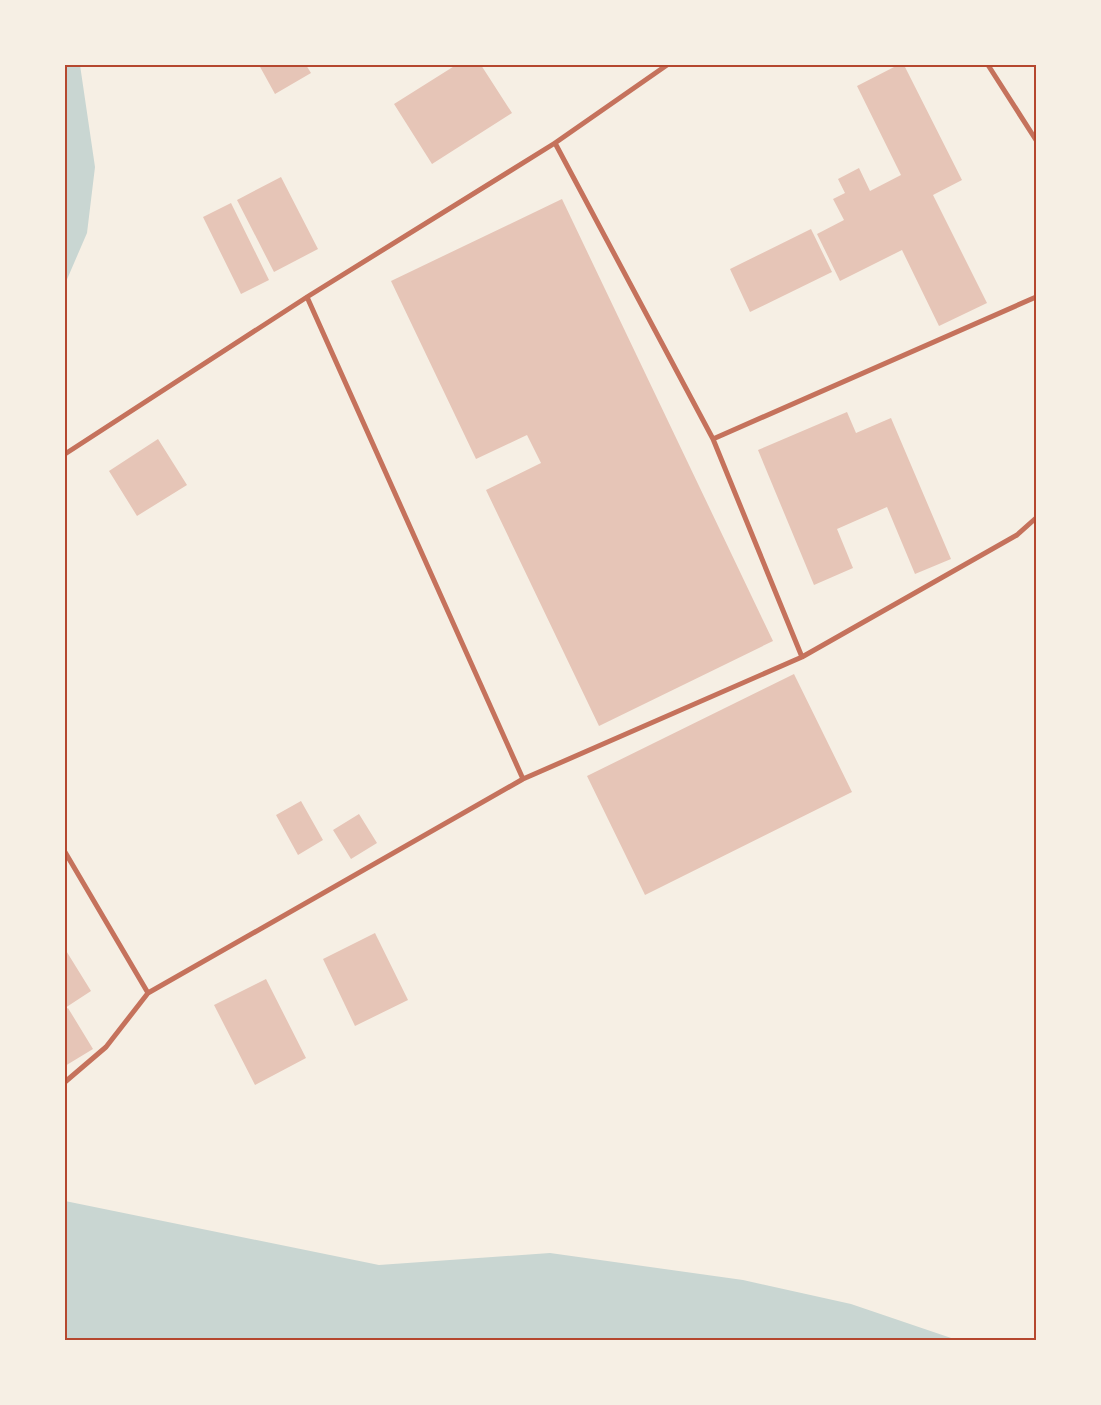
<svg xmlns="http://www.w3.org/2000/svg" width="1101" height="1405" font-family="'PT Sans Narrow',sans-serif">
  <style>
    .water { fill: #c9d6d2 }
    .building { fill: #e6c5b7 }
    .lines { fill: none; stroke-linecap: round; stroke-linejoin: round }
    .minor { stroke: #c5725c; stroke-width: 5 }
    .neatline { fill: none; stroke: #b5482f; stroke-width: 2 }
  </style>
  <rect width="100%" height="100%" fill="#f6efe4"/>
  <path class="water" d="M65 65H80L95 167 87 233 65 284Z
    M65 1201 379 1265 550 1253 743 1280 851 1304 957 1340H65Z"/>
  <path class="building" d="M259 65H306L311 73 275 94Z
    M456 65H481L512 113 432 164 394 104Z
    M898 65H904L962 180 933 195 987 303 939 326 902 250 840 281 817 234 844 220 833 199 845 193 838 179 859 168 870 191 901 175 857 86Z
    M281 177 318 249 274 272 237 200Z
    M562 199 773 641 599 726 486 490 541 463 527 435 476 459 391 281Z
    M231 203 269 280 241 294 203 217Z
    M811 229 832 272 750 312 730 269Z
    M847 412 856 433 891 418 951 559 915 574 887 507 837 529 853 568 814 585 758 450Z
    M158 439 187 485 137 516 109 471Z
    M794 674 852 792 645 895 587 776Z
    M301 801 323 840 298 855 276 815Z
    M359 814 377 843 351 859 333 830Z
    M375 933 408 1000 355 1026 323 959Z
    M65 949 91 991 65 1008Z
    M266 979 306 1058 255 1085 214 1005Z
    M68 1008 93 1049 65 1066V1010Z"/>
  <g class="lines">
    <path class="minor" d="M988 65 1036 140
      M555 143 713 439 802 657
      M307 297 523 779
      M713 439 1036 297
      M65 454 307 297 555 143 667 65
      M65 852 148 993
      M65 1082 106 1047 148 993 523 779 802 657 1017 535 1036 518"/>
  </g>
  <rect width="1101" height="1405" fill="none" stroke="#f6efe4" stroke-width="132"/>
  <rect x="66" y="66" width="969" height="1273" class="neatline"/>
</svg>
